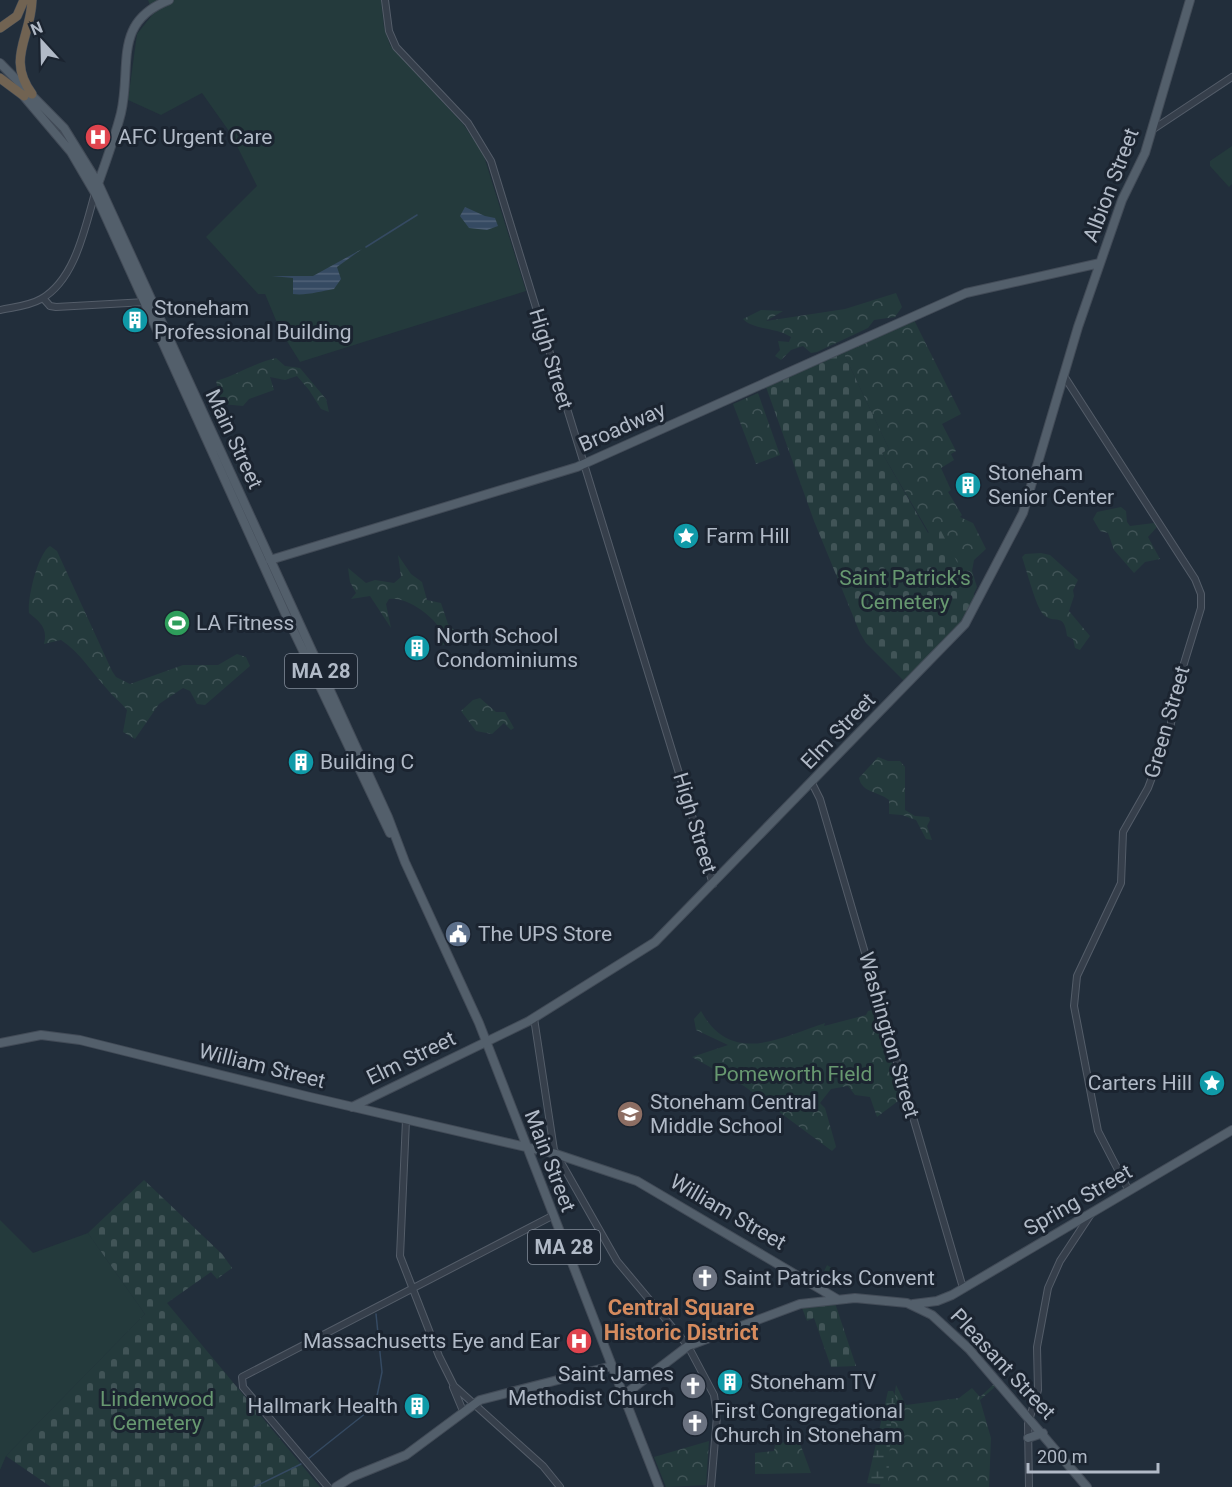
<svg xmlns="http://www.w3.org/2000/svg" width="1232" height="1487" font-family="Roboto,sans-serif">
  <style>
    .grass { fill: #243a3c }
    .forest { fill: url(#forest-crowns) }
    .wetland { fill: url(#wetland-marsh) }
    .cemetery { fill: url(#cemetery-stones) }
    .water { fill: url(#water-rules) }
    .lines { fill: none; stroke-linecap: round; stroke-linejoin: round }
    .stream { stroke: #354a62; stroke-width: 1.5 }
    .minor-casing { stroke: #545d69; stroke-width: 8 }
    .major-casing { stroke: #424b57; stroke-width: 10 }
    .highway-casing { stroke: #414a56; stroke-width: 10 }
    .minor { stroke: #363f4b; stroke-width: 6 }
    .major { stroke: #535f6b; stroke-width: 8 }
    .highway { stroke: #716352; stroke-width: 9 }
    .labels { text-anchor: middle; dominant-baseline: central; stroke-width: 6; stroke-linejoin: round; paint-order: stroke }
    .shield { fill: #1b2430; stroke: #848d9a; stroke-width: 1.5 }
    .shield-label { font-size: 20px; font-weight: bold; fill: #b1bac7 }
    .poi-label { font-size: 21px; fill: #b1bac7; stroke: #1b2430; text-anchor: start }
    .street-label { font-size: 21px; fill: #b1bac7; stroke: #1b2430 }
    .park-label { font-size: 21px; fill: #679870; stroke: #1b2430 }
    .neighbourhood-label { font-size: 22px; font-weight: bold; fill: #d58b5e; stroke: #1b2430 }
  </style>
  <defs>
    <pattern id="forest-crowns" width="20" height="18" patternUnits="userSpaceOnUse" patternTransform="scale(1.5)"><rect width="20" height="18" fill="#243a3c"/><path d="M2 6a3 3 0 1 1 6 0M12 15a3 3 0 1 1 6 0" fill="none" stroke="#415457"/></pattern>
    <pattern id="wetland-marsh" width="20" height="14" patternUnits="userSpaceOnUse" patternTransform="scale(1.5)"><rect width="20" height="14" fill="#243a3c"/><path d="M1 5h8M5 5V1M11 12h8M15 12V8" fill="none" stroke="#415457"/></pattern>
    <pattern id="cemetery-stones" width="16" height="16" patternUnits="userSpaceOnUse" patternTransform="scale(1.5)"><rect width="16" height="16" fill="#243a3c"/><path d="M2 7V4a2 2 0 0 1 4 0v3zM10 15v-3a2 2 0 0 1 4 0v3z" fill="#415457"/></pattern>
    <pattern id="water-rules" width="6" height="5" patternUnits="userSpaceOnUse" patternTransform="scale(1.5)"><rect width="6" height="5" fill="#354a62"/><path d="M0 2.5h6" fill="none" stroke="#506277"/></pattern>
  </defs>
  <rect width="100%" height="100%" fill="#222e3b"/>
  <path class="grass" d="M148 0H381L384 27 390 45 463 124 483 153 526 291 300 362 280 330 265 294H258L206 237 257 186 231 134 202 93 161 115 128 100 137 34 153 14Z
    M1232 146V184L1229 187 1210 166V161Z
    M0 1220 33 1253 88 1233 145 1314 6 1456 0 1470Z
    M827 1265 846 1276 840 1286 822 1275Z"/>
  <path class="forest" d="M896 293 902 307 895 317 874 320 868 328 817 352 811 353 803 346 791 350 781 360 775 356 780 350 778 341 789 342 791 337C776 327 753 330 743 319L761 310 783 311 766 321 845 309Z
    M914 320 961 414 942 424 956 451 951 454 954 460 941 468 951 490 948 492 962 515 960 517 973 523 986 549 974 560 972 571 977 587 960 623 928 531 882 453 889 449 843 352Z
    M276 358 285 366 300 368 326 399 329 412 321 409 309 390 297 376 285 380 270 377 274 390 249 399 243 406 222 404 216 381C237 375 254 363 276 358Z
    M758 393 780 455 756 464 733 404Z
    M1121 507 1126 511 1127 522 1130 526 1154 523 1157 527 1148 537 1160 559 1145 562 1134 573 1114 550 1108 533 1100 531 1093 519 1097 512Z
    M50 546 57 551 112 671 116 677 130 684 183 665H218L237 654 246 657 250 666 205 705 197 704 190 691 183 688 159 704 135 739 123 732 127 710C121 702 113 697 107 689 92 673 80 652 61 640L44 644C48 628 40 622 29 613 27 599 38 553 50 546Z
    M1041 553 1050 555 1078 580 1073 590 1074 596 1069 611 1090 636 1080 650 1075 648 1073 639 1067 636C1064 610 1054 626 1043 614 1036 607 1026 568 1022 557L1025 554Z
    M398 555 411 574 422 582 427 600 441 603 448 624 458 634 460 646 453 643 438 646 437 640 442 632C434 616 406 596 389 599L386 604 391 628 370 596 351 599 356 593 350 582 348 568 366 583 375 580 394 583 401 577Z
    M480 698 496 712H505L514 728 511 730 504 723 492 734 476 731 461 711 473 700Z
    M878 757 888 761H900L905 767V810L915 816 929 817 930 820 927 826 932 840 926 839 916 820 902 815 889 814V800C878 791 862 793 859 778Z
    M876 1009 902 1098 877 1117 870 1097 855 1095 848 1086 831 1089 820 1103 825 1108 835 1143 836 1147 832 1151 744 1086 692 1057 728 1045 696 1030 694 1019 701 1011C731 1066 780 1038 825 1023L824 1026 866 1015 868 1011Z
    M994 1384 996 1386 980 1400 991 1438 989 1487H880L896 1385 906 1405 959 1398 972 1388 980 1397Z
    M798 1438 811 1473 755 1474V1453L774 1451 775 1445Z
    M709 1441 706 1485 666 1487 654 1457Z"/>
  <path class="wetland" d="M888 1391H893L896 1398 891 1424 888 1485 867 1483Z"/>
  <path class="cemetery" d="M843 352 889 449 882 453 928 533 939 527 975 597 958 626 904 681 866 643 860 633 814 521 766 387Z
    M144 1180 222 1254 232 1268 217 1279 211 1272 167 1303 320 1487H51L6 1456 145 1314 88 1233Z
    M835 1303 856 1366 831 1367 814 1318 807 1321 802 1308Z"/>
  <path class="water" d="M465 207 485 216 495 218 498 226 487 230 469 228 460 216Z
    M362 249 337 267 341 279 334 289C322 291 305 296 293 294V278L272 276H313Z"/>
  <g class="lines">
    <path class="stream" d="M366 247 417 215
      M308 1459 371 1409 377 1396 382 1372 376 1314
      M254 1487 301 1464"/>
    <defs>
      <path id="minor" d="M385 0 389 31 396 47 468 123 491 161 713 884
        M1152 130 1232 77
        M43 298 50 306 56 307 146 302
        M0 310C14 307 29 306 41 299 75 280 85 228 95 193
        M1064 376 1195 579 1201 594V608L1178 683 1170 729 1148 788 1123 832 1121 883 1077 976 1074 1006 1098 1131 1129 1191
        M812 783 820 799 963 1288
        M534 1018 554 1150 617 1261 688 1346 714 1395 717 1416 711 1487
        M406 1120 400 1256 439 1356 454 1386 543 1466 560 1487
        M453 1387 463 1411
        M328 1487 243 1387 242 1377 552 1216
        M1029 1487 1028 1424 1038 1390 1037 1347 1048 1288 1060 1261 1091 1214"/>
      <path id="major" d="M0 63 64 128 98 183 388 817 405 862 479 1023 659 1487
        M21 93 71 152 95 193 286 615 390 833
        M98 184C106 161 115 137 121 113 132 66 112 22 169 0
        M270 560 577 467 966 293 1100 263
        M0 1043 41 1035 80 1040 310 1097 556 1154 637 1181 837 1299
        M352 1107 529 1021 655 942 965 624 1023 513 1078 327 1122 200 1145 153 1190 0
        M913 1304 937 1301 952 1295 1232 1130
        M624 1395 688 1346 800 1304 855 1298 907 1303 932 1315 969 1349 1087 1487
        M1028 1438 1043 1433
        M336 1487 352 1477 406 1455 480 1400 612 1366"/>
      <path id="highway" d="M0 28 17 16 24 0
        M0 78 24 96
        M32 94C6 58 31 38 32 0"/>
    </defs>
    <use href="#minor" class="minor-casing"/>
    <use href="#major" class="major-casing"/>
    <use href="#highway" class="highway-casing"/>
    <use href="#minor" class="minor"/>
    <use href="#major" class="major"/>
    <use href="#highway" class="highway"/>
  </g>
  <defs>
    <symbol id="hospital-disc" viewBox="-11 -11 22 22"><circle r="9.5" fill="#e0444e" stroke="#1b2430"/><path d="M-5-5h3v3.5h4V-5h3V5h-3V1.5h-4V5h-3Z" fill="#fff"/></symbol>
    <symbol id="building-disc" viewBox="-11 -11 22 22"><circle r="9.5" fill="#0f9aa8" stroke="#1b2430"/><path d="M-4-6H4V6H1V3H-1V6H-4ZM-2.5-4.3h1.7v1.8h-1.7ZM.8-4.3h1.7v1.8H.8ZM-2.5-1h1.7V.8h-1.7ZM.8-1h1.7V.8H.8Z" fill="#fff"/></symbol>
    <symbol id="sight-disc" viewBox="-11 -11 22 22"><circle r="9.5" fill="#0f9aa8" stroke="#1b2430"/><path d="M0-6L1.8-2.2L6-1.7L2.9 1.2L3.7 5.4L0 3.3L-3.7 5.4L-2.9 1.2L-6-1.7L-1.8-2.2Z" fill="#fff"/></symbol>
    <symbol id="stadium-disc" viewBox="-11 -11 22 22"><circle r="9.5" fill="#2e9e5b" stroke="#1b2430"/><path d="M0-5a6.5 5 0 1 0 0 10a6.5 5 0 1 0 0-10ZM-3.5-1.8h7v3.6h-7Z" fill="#fff"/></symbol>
    <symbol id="civic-disc" viewBox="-11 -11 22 22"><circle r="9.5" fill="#5c6f8a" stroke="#1b2430"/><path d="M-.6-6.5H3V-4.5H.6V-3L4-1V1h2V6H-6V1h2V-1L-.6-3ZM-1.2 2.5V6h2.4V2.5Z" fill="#fff"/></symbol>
    <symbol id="school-disc" viewBox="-11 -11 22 22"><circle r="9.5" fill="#8d6e63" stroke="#1b2430"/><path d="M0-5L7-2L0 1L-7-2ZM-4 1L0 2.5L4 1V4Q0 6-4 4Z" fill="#fff"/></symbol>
    <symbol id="church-disc" viewBox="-11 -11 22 22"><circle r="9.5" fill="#6b7280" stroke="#1b2430"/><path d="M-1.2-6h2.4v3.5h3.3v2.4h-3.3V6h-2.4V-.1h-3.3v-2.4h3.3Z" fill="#fff"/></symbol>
  </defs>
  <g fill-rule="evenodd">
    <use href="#hospital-disc" x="83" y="122" width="30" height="30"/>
    <use href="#building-disc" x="120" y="305" width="30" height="30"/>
    <use href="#building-disc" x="953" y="470" width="30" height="30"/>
    <use href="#sight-disc" x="671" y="521" width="30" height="30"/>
    <use href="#stadium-disc" x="162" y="608" width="30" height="30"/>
    <use href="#building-disc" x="402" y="633" width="30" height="30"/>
    <use href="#building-disc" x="286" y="747" width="30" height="30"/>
    <use href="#civic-disc" x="443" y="919" width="30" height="30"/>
    <use href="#sight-disc" x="1197" y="1068" width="30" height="30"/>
    <use href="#school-disc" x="615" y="1099" width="30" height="30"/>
    <use href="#church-disc" x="690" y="1263" width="30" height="30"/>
    <use href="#hospital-disc" x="564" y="1326" width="30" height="30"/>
    <use href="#building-disc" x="715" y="1367" width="30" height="30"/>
    <use href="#church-disc" x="678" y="1371" width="30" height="30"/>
    <use href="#building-disc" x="402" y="1391" width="30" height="30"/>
    <use href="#church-disc" x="680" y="1408" width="30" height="30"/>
  </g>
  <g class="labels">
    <g class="shield">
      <rect x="285" y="654" width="72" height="34" rx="4.5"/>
      <rect x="528" y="1230" width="72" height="34" rx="4.5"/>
    </g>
    <g class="shield-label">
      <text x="321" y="671">MA 28</text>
      <text x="564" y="1247">MA 28</text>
    </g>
    <g class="poi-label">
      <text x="118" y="137">AFC Urgent Care</text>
      <text x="154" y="308">Stoneham<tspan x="154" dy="24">Professional Building</tspan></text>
      <text x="988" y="473">Stoneham<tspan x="988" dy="24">Senior Center</tspan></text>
      <text x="706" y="536">Farm Hill</text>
      <text x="196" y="623">LA Fitness</text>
      <text x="436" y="636">North School<tspan x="436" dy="24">Condominiums</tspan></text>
      <text x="320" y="762">Building C</text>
      <text x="478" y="934">The UPS Store</text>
      <text x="1192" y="1083" text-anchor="end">Carters Hill</text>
      <text x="650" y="1102">Stoneham Central<tspan x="650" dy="24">Middle School</tspan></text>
      <text x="724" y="1278">Saint Patricks Convent</text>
      <text x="560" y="1341" text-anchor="end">Massachusetts Eye and Ear</text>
      <text x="674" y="1374" text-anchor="end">Saint James<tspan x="674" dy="24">Methodist Church</tspan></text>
      <text x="750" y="1382">Stoneham TV</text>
      <text x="398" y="1406" text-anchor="end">Hallmark Health</text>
      <text x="714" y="1411">First Congregational<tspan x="714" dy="24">Church in Stoneham</tspan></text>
    </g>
    <g class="street-label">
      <text transform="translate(1111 185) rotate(-69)">Albion Street</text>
      <text transform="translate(551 359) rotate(73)">High Street</text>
      <text transform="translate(622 427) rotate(-24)">Broadway</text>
      <text transform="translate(234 439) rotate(65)">Main Street</text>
      <text transform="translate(1167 722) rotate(-74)">Green Street</text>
      <text transform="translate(838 731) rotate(-46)">Elm Street</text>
      <text transform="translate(695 823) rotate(73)">High Street</text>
      <text transform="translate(889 1035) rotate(74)">Washington Street</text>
      <text transform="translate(411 1058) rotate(-26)">Elm Street</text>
      <text transform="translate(262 1066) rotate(14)">William Street</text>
      <text transform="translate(550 1161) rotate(69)">Main Street</text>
      <text transform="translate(1078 1200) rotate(-30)">Spring Street</text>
      <text transform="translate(728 1212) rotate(30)">William Street</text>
      <text transform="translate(1003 1364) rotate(47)">Pleasant Street</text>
    </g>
    <g class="park-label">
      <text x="905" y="578">Saint Patrick's<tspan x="905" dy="24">Cemetery</tspan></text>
      <text x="793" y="1074">Pomeworth Field</text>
      <text x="157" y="1399">Lindenwood<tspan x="157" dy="24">Cemetery</tspan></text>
    </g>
    <g class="neighbourhood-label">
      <text x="681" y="1307">Central Square<tspan x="681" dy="25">Historic District</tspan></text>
    </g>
  </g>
  <g transform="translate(42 42) rotate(338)" stroke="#1b2430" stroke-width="4.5" paint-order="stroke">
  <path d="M0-4.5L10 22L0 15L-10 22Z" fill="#b1bac7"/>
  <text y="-9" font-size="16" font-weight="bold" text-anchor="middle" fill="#b1bac7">N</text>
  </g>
  <path d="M1028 1463v9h130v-9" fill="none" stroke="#b1bac7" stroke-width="3"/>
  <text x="1037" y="1463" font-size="18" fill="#b1bac7" stroke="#1b2430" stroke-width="4.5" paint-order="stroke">200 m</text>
</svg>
